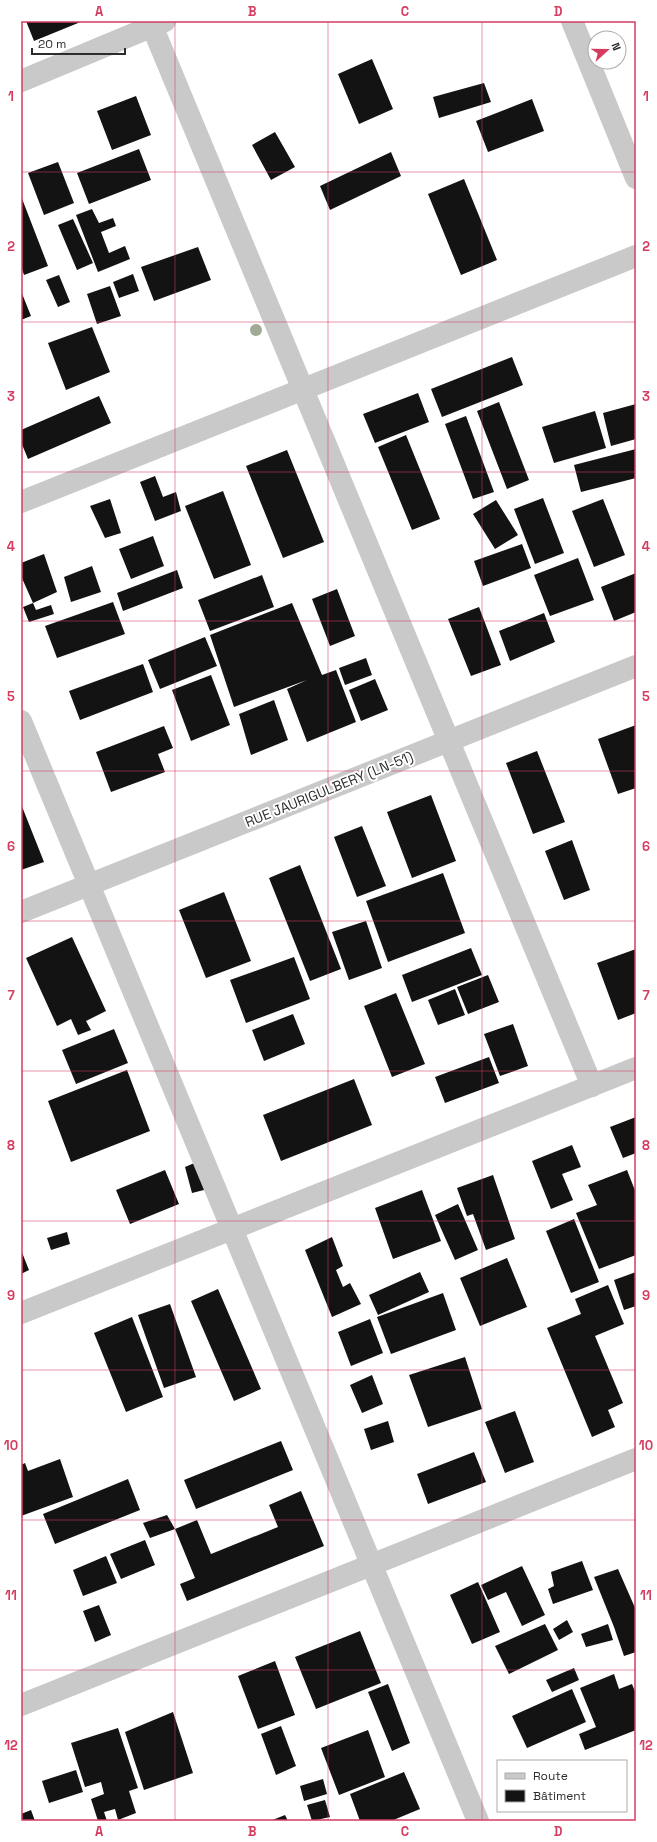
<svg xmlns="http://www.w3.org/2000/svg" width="657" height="1842" font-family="'Space Grotesk',sans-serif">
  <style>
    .building { fill: #131313 }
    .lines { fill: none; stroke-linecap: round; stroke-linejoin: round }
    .minor { stroke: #c9c9c9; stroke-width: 22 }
    .tertiary { stroke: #c9c9c9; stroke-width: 22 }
    .tree { fill: #a2a995 }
    .grid { fill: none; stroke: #d53c60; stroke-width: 1; stroke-opacity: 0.55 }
    .labels { text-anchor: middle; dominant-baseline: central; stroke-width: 4; stroke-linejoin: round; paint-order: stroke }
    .street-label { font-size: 14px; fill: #2c2c2c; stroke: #fff }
    .neatline { fill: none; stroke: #d53c60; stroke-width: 1.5 }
    .grid-label { font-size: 13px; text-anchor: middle; font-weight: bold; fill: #d53c60 }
  </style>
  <rect width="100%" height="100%" fill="#fff"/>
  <path class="building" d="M26 21H83L34 41Z
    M372 59 393 109 359 124 338 74Z
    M484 83 491 102 439 118 433 97Z
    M136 96 151 135 112 150 97 111Z
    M532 99 544 131 488 152 476 121Z
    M275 132 295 167 271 180 252 145Z
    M139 149 151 180 89 204 77 173Z
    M391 152 401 176 330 210 320 186Z
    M58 162 74 203 44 215 28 173Z
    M464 179 497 260 461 275 428 194Z
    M21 196 48 266 24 275 21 266Z
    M92 209 99 223 113 218 116 226 101 232 109 253 125 246 130 259 98 272 76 215Z
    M73 219 93 263 77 270 58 225Z
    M198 247 211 280 154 301 141 267Z
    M133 274 139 291 119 298 113 282Z
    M59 275 70 302 58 307 46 280Z
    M110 286 121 316 97 324 87 294Z
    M21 291 31 316 21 320Z
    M92 327 110 372 66 390 48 343Z
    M512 357 523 385 442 417 431 389Z
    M418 393 429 422 375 443 363 414Z
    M99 396 111 423 28 459 21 442V430Z
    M499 402 529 480 507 489 477 411Z
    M636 404V439L611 446 603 413Z
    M595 411 606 448 554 463 542 427Z
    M466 416 494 492 473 499 445 424Z
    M406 435 440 519 412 530 378 447Z
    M636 449V478L581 492 574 465Z
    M287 450 324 542 283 558 246 466Z
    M155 476 163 497 176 492 181 511 155 521 140 482Z
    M223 491 251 565 214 579 185 506Z
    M543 498 564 553 535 564 514 509Z
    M110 499 121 533 105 538 90 506Z
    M603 499 625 555 594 567 572 511Z
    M496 500 518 535 495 549 473 514Z
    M153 536 164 566 131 579 119 549Z
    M522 544 531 568 483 586 474 561Z
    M44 554 57 592 33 603 36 610 51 605 54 614 29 622 23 607 33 603 21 576V563Z
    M578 558 594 600 550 616 534 575Z
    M92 566 101 592 71 602 64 577Z
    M177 570 183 588 123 611 117 593Z
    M636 573V612L614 621 601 587Z
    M262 575 274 607 210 631 198 600Z
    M337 589 355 636 330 646 312 599Z
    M113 602 125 634 57 658 45 626Z
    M292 603 322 675 336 670 356 722 307 742 287 689 307 680 234 707 210 635Z
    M479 607 501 665 471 676 448 619Z
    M544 613 555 642 510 661 499 631Z
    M205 637 217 666 160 689 148 660Z
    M366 658 372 675 345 685 339 668Z
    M143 664 153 692 80 720 69 691Z
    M211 675 230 725 191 741 172 690Z
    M375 679 388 710 361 721 349 690Z
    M274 700 288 740 251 755 239 714Z
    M636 725V788L618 794 598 739Z
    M164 726 173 748 158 754 165 772 111 792 96 752Z
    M537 751 565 822 533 834 506 763Z
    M431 795 456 861 412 878 387 812Z
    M21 804 44 862 21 870Z
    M362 826 386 886 357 897 334 837Z
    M572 840 590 890 564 900 545 851Z
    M300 865 341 969 310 981 269 878Z
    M443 873 465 933 388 962 366 901Z
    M224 892 251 961 206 978 179 910Z
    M366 921 382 968 349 980 332 932Z
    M72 937 106 1011 86 1021 91 1030 78 1035 71 1019 57 1026 26 958Z
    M471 948 482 975 412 1002 402 975Z
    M636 949V1013L618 1020 597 963Z
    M294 957 310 999 246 1023 230 980Z
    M488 975 499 1002 468 1014 457 987Z
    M455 989 465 1015 438 1025 428 1000Z
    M396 993 425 1064 392 1077 364 1006Z
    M293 1014 305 1044 264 1061 252 1030Z
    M513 1024 528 1066 500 1076 484 1034Z
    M114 1029 128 1063 76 1084 62 1050Z
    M489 1057 499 1083 445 1103 435 1077Z
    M127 1070 150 1131 71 1162 48 1101Z
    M354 1079 372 1125 281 1161 263 1115Z
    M636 1117V1153L623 1158 610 1127Z
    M572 1145 581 1167 562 1174 573 1200 551 1209 532 1161Z
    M199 1161 208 1189 192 1193 185 1167Z
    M165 1170 179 1204 130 1224 116 1190Z
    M627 1170 636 1193V1255L599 1269 576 1213 597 1205 588 1185Z
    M493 1175 515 1239 486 1250 473 1214 467 1216 457 1188Z
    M422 1190 441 1241 393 1259 375 1208Z
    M458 1204 478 1250 455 1260 435 1215Z
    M574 1219 599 1282 571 1293 546 1231Z
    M67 1232 70 1244 51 1250 47 1238Z
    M332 1237 343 1266 336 1270 343 1287 350 1283 361 1304 332 1317 305 1250Z
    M21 1250 29 1270 21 1274Z
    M507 1258 527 1307 480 1326 460 1278Z
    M420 1272 429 1292 378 1315 369 1295Z
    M636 1272V1306L624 1310 614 1280Z
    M608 1285 624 1324 595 1336 623 1403 608 1410 615 1427 592 1437 547 1328 581 1314 575 1299Z
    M218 1289 261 1389 234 1401 191 1301Z
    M443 1293 456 1330 391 1354 377 1317Z
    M170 1304 196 1377 164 1388 138 1315Z
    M132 1317 163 1397 126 1412 94 1333Z
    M370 1319 383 1353 351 1366 338 1332Z
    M465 1357 482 1409 428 1427 409 1375Z
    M372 1375 383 1404 362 1413 350 1385Z
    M515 1411 534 1462 505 1473 485 1422Z
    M388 1421 394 1442 371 1450 364 1429Z
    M281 1441 293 1470 196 1509 184 1480Z
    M474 1452 486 1482 428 1504 417 1474Z
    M60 1459 73 1497 21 1516V1465L25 1463 28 1471Z
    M128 1479 140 1510 55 1544 43 1514Z
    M301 1491 324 1546 187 1601 180 1584 195 1578 175 1529 150 1538 143 1523 167 1515 175 1529 197 1520 211 1554 278 1527 269 1505Z
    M145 1540 155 1565 121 1579 110 1554Z
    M106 1556 117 1583 83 1596 73 1570Z
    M582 1561 593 1590 553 1604 548 1589 554 1586 551 1572Z
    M522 1566 545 1615 522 1626 506 1592 488 1600 481 1585Z
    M618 1569 636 1610V1652L624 1656 614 1627 594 1577Z
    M478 1582 500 1632 472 1644 450 1595Z
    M99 1605 111 1635 95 1642 83 1611Z
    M567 1620 573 1632 559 1640 553 1629Z
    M545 1624 558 1650 509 1674 495 1646Z
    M608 1624 613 1640 586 1647 581 1634Z
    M360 1631 381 1683 316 1709 295 1657Z
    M275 1661 295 1715 258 1729 238 1676Z
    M574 1668 579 1680 552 1692 546 1680Z
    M614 1674 619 1689 632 1684 636 1694V1730L585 1750 579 1734 596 1727 580 1688Z
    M388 1684 410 1743 392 1751 368 1692Z
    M572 1689 586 1722 527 1748 512 1716Z
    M173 1712 193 1773 144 1790 125 1732Z
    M281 1726 296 1766 276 1775 261 1734Z
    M118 1728 138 1788 129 1791 136 1813 118 1820 115 1809 104 1812 107 1821H98L91 1799 104 1794 101 1782 85 1787 71 1743Z
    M368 1730 385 1777 339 1795 321 1748Z
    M76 1770 83 1792 49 1803 42 1781Z
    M404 1772 420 1809 391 1821H360L350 1794Z
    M323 1779 327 1794 304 1801 300 1786Z
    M325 1800 330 1817 312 1821 307 1805Z
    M31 1810 35 1821H21V1814Z
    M285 1815 288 1821H270Z"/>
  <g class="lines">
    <path class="minor" d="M150 21 592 1086
      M572 21 636 178
      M21 81 165 21
      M21 502 636 256
      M21 721 478 1821
      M21 912 636 666
      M21 1705 636 1459"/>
    <path class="tertiary" d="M21 1313 636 1068"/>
  </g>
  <circle class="tree" cx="256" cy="330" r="6"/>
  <path class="grid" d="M175 21V1821M328 21V1821M482 21V1821M21 172H636M21 322H636M21 472H636M21 621H636M21 771H636M21 921H636M21 1071H636M21 1221H636M21 1370H636M21 1520H636M21 1670H636"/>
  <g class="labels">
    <g class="street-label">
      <text transform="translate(329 789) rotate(-22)">RUE JAURIGULBERY (LN-51)</text>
    </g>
  </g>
  <rect width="657" height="1842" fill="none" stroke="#ffffff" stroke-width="44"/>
  <rect x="497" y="1760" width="130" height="52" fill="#ffffff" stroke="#ababab"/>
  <rect x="505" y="1773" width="20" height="6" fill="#c9c9c9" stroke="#ababab"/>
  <text x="533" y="1780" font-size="12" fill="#2c2c2c">Route</text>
  <rect x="505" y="1790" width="20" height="12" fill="#131313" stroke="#ababab"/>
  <text x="533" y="1800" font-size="12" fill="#2c2c2c">Bâtiment</text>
  <g transform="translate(607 50) rotate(69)"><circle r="19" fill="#ffffff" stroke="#ababab"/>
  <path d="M0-3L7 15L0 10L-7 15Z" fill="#d53c60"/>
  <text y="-6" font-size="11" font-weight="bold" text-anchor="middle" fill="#2c2c2c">N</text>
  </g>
  <path d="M32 48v6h93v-6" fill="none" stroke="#2c2c2c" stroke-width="2"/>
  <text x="38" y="48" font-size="12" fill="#2c2c2c" stroke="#ffffff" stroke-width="3" paint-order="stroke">20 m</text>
  <rect x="22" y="22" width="613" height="1798" class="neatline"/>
  <g class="grid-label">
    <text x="99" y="16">A</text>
    <text x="252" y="16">B</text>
    <text x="405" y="16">C</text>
    <text x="558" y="16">D</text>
    <text x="11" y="101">1</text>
    <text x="646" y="101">1</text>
    <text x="11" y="251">2</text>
    <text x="646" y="251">2</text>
    <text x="11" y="401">3</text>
    <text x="646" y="401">3</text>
    <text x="11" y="551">4</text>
    <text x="646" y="551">4</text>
    <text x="11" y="701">5</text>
    <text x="646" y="701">5</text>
    <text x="11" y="851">6</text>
    <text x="646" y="851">6</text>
    <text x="11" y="1000">7</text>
    <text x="646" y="1000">7</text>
    <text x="11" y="1150">8</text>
    <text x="646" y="1150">8</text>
    <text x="11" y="1300">9</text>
    <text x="646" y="1300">9</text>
    <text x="11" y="1450">10</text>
    <text x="646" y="1450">10</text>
    <text x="11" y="1600">11</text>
    <text x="646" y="1600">11</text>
    <text x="11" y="1750">12</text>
    <text x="646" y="1750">12</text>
    <text x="99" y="1836">A</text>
    <text x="252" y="1836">B</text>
    <text x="405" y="1836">C</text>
    <text x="558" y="1836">D</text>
  </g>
</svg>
